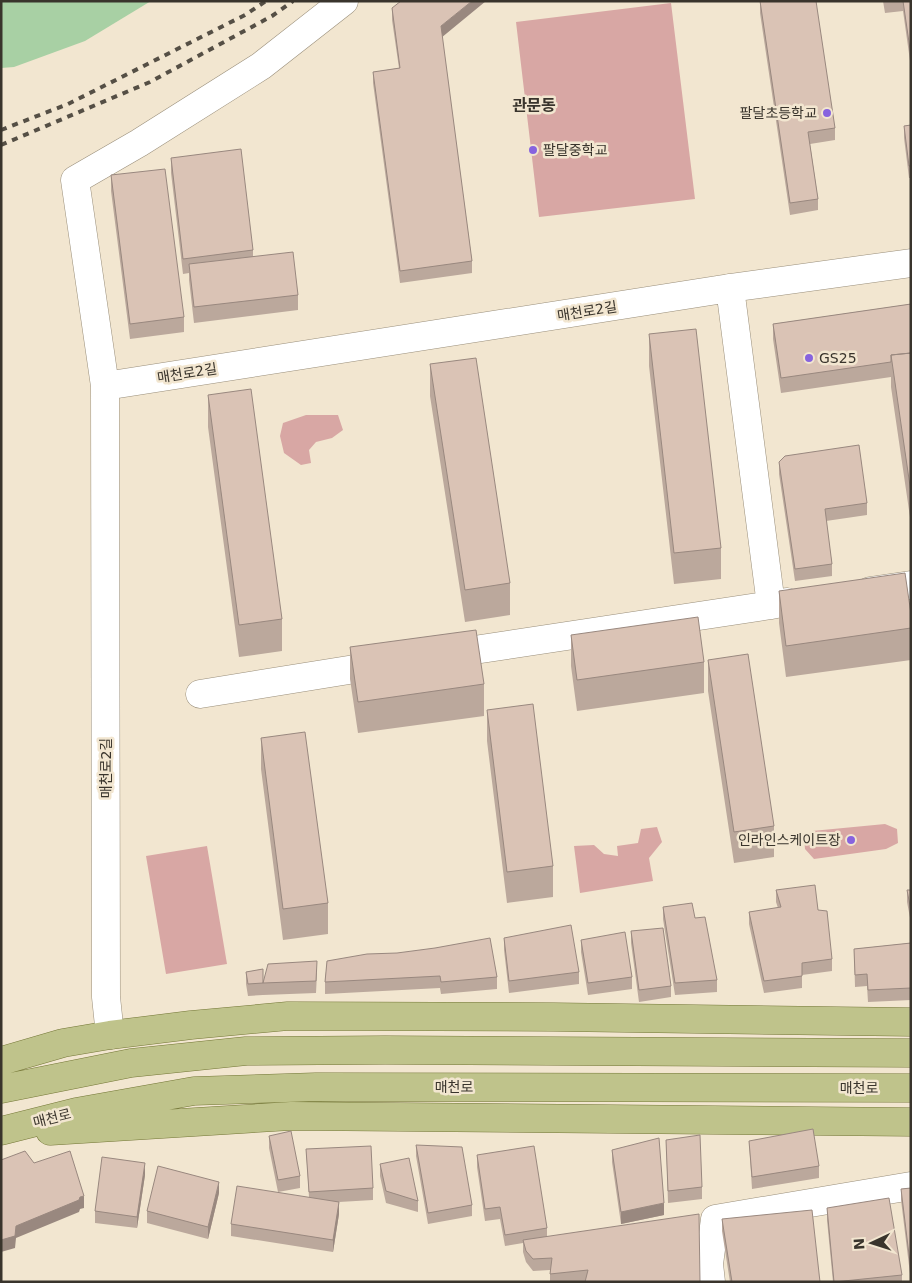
<svg xmlns="http://www.w3.org/2000/svg" width="912" height="1283" font-family="'DejaVu Sans','Noto Sans KR',sans-serif">
  <style>
    .green { fill: #d8a7a4 }
    .water { fill: #a8d0a4 }
    .lines { fill: none; stroke-linecap: round; stroke-linejoin: round }
    .minor-casing { stroke: #998e7a; stroke-width: 29 }
    .major-casing { stroke: #747737; stroke-width: 29 }
    .minor { stroke: #fff; stroke-width: 28 }
    .major { stroke: #bfc38b; stroke-width: 28 }
    .rail { stroke: #554f45; stroke-width: 4; stroke-dasharray: 6 6; stroke-linecap: butt }
    .wall { fill: #bba89c }
    .shaded-wall { fill: #99887f }
    .building { fill: #dac3b5; stroke: #99887f }
    .poi-dot { fill: #8763de; stroke: #f2e6d0; stroke-width: 2 }
    .labels { text-anchor: middle; dominant-baseline: central; stroke-width: 5; stroke-linejoin: round; paint-order: stroke }
    .poi-label { font-size: 14px; fill: #39342c; stroke: #f2e6d0; text-anchor: end }
    .street-label { font-size: 14px; fill: #39342c; stroke: #f2e6d0 }
    .quarter-label { font-size: 16px; font-weight: bold; fill: #39342c; stroke: #f2e6d0 }
  </style>
  <rect width="100%" height="100%" fill="#f2e6d0"/>
  <path class="green" d="M671 3 695 199 539 217 516 22Z
    M306 415H338L343 430 332 438 316 442 309 450 311 463 301 465 284 453 280 436 283 423Z
    M885 824 897 829 898 843 886 849 814 859 805 849 804 837 812 831Z
    M657 827 662 842 649 858 653 881 580 893 574 846 594 845 604 854 618 856 617 846 638 843 641 829Z
    M207 846 227 964 166 974 146 856Z"/>
  <path class="water" d="M1 1H151L85 41 14 67 1 68Z"/>
  <g class="lines">
    <defs>
      <path id="minor" d="M730 288 771 605 787 602
        M105 386 75 180 139 143 261 66 344 1
        M870 591 911 585
        M441 655 771 605
        M200 694 386 664
        M110 1035 106 997 105 386 730 288 911 263
        M711 1282 709 1264 715 1219 911 1186"/>
      <path id="major" d="M1 1061 63 1043 110 1035 191 1025 288 1016 554 1017 911 1022
        M1 1089 131 1063 246 1051 385 1050 911 1053
        M1 1131 76 1112 194 1091 316 1087 911 1088
        M50 1131 291 1116 911 1122"/>
    </defs>
    <use href="#minor" class="minor-casing"/>
    <use href="#major" class="major-casing"/>
    <use href="#minor" class="minor"/>
    <use href="#major" class="major"/>
    <path class="rail" d="M1 130 68 104 245 15 266 1
      M1 145 150 82 272 16 293 1"/>
  </g>
  <path class="wall" d="M760 1 835 128V140L810 144 818 199V210L790 215 760 13Z
    M883 1H911V68L903 11 885 13Z
    M392 8 442 37 472 261V273L400 283 373 83V72L399 68 392 20Z
    M911 125V178H909L904 138V126Z
    M171 158 253 250V257L298 295V310L194 323 189 280V273L183 274 171 173Z
    M111 175 184 317V332L130 339 111 191Z
    M911 304V524L891 387V377L781 393 773 339V324Z
    M649 334 721 548V579L674 584 649 366Z
    M430 364 510 583V615L465 622 430 396Z
    M208 395 282 619V651L239 657 208 427Z
    M779 462 867 503V515L826 521 832 564V576L795 581 779 474Z
    M779 591 911 614V660L786 677 779 623Z
    M571 635 704 662V693L577 711 571 666Z
    M350 647 484 684V716L358 733 350 679Z
    M708 660 774 826V857L734 863 708 691Z
    M487 710 553 866V897L507 903 487 741Z
    M261 738 328 903V934L283 940 261 769Z
    M776 890 818 910 832 959V971L802 975V988L764 993 749 924V912L778 908 776 902Z
    M907 890H911V923L907 902Z
    M663 907 695 918 717 980V992L675 995 663 919Z
    M631 931 671 986V997L639 1002 631 943Z
    M504 938 579 972V984L509 993 504 950Z
    M581 940 632 977V989L588 995 581 952Z
    M911 943V1000L868 1002 867 986 855 987 854 949Z
    M327 961 497 977V989L441 994 440 988 325 994V982Z
    M263 969V995L248 996 246 984V972Z
    M317 973 316 993 263 995V983Z
    M269 1136 300 1176V1188L278 1192 269 1148Z
    M666 1140 702 1187V1199L668 1203Z
    M749 1141 819 1166V1178L752 1189Z
    M416 1145 472 1205V1216L428 1224 416 1156Z
    M306 1149 373 1188V1200L339 1202V1214L333 1252 231 1236V1224L309 1197Z
    M612 1150 664 1215 621 1224 612 1162Z
    M477 1155 547 1228V1236L700 1282H550V1270L533 1271 526 1262 523 1252V1243L505 1246 500 1219 485 1221 477 1167Z
    M380 1164 418 1201V1212L386 1203 380 1176Z
    M145 1175 137 1228 95 1223V1211Z
    M911 1188V1282L901 1200V1189Z
    M219 1193 208 1239 147 1223V1211Z
    M827 1208 902 1275V1282H833L827 1220Z
    M722 1219 820 1282H730L722 1231Z"/>
  <path class="shaded-wall" d="M472 1H486L441 38V26Z
    M145 1163V1175L137 1228V1217Z
    M219 1182V1193L208 1239V1227Z
    M84 1196V1208L80 1209 79 1212 16 1238 15 1248 1 1252V1240L16 1226 80 1197Z
    M339 1202V1214L333 1252V1240Z
    M664 1203V1215L621 1224V1212Z"/>
  <path class="building" d="M401 1H472L441 26 472 261 400 271 373 72 400 68 392 8Z
    M760 1H816L835 128 808 132 818 199 790 203Z
    M903 1H911V56Z
    M911 125V166H909L904 126Z
    M241 149 253 250 183 259 171 158Z
    M165 169 184 317 130 324 111 175Z
    M293 252 298 295 194 307 189 264Z
    M911 304V353L891 355V362L781 378 773 324Z
    M696 329 721 548 674 553 649 334Z
    M911 353V493L891 355Z
    M476 358 510 583 465 590 430 364Z
    M251 389 282 619 239 625 208 395Z
    M859 445 867 503 825 509 832 564 795 569 779 462 785 456Z
    M905 573 911 614V628L786 646 779 591Z
    M698 617 704 662 577 680 571 635Z
    M476 630 484 684 358 702 350 647Z
    M748 654 774 826 734 832 708 660Z
    M533 704 553 866 507 872 487 710Z
    M305 732 328 903 283 909 261 738Z
    M815 885 818 910 827 911 832 959 802 963V976L764 981 749 912 781 907 776 890Z
    M907 890H911V911Z
    M692 903 695 918 705 917 717 980 675 983 663 907Z
    M571 925 579 972 509 981 504 938Z
    M663 928 671 986 639 990 631 931Z
    M625 932 632 977 588 983 581 940Z
    M490 938 497 977 441 982 440 976 325 982 327 961 367 954 397 953 435 948Z
    M911 943V988L868 990 867 974 855 975 854 949Z
    M317 961 316 981 263 983 268 964Z
    M263 969V983L248 984 246 972Z
    M813 1129 819 1166 752 1177 749 1141Z
    M291 1131 300 1176 278 1180 269 1136Z
    M700 1135 702 1187 668 1191 666 1140Z
    M659 1138 664 1203 621 1212 612 1150Z
    M416 1145 462 1147 472 1205 428 1213Z
    M371 1146 373 1188 309 1192 306 1149Z
    M534 1146 547 1228 505 1235 500 1207 485 1209 477 1155Z
    M25 1151 34 1163 70 1151 84 1196 80 1197 79 1200 16 1226 15 1236 1 1240V1160Z
    M102 1157 145 1163 137 1217 95 1211Z
    M409 1158 418 1201 386 1191 380 1164Z
    M158 1166 219 1182 208 1227 147 1211Z
    M237 1186 339 1202 333 1240 231 1224Z
    M911 1188V1271L901 1189Z
    M889 1198 902 1275 834 1282 827 1208Z
    M812 1210 820 1282H732L722 1219Z
    M699 1214 700 1282H585L588 1270 550 1274 552 1258 533 1259 526 1251 523 1240Z"/>
  <g class="poi-dot">
    <circle cx="827" cy="113" r="5"/>
    <circle cx="533" cy="150" r="5"/>
    <circle cx="809" cy="358" r="5"/>
    <circle cx="851" cy="840" r="5"/>
  </g>
  <g class="labels">
    <g class="poi-label">
      <text x="817" y="113">팔달초등학교</text>
      <text x="543" y="150" text-anchor="start">팔달중학교</text>
      <text x="819" y="358" text-anchor="start">GS25</text>
      <text x="841" y="840">인라인스케이트장</text>
    </g>
    <g class="street-label">
      <text transform="translate(587 311) rotate(-9)">매천로2길</text>
      <text transform="translate(187 373) rotate(-9)">매천로2길</text>
      <text transform="translate(106 768) rotate(-90)">매천로2길</text>
      <text x="454" y="1087">매천로</text>
      <text x="859" y="1088">매천로</text>
      <text transform="translate(52 1118) rotate(-14)">매천로</text>
    </g>
    <g class="quarter-label">
      <text x="534" y="105">관문동</text>
    </g>
  </g>
  <rect width="912" height="1283" fill="none" stroke="#39342c" stroke-width="5"/>
  <g transform="translate(872 1243) rotate(266)" stroke="#f2e6d0" stroke-width="4" paint-order="stroke">
  <path d="M0-4L9 19L0 12L-9 19Z" fill="#39342c"/>
  <text y="-8" font-size="14" font-weight="bold" text-anchor="middle" fill="#39342c">N</text>
  </g>
</svg>
